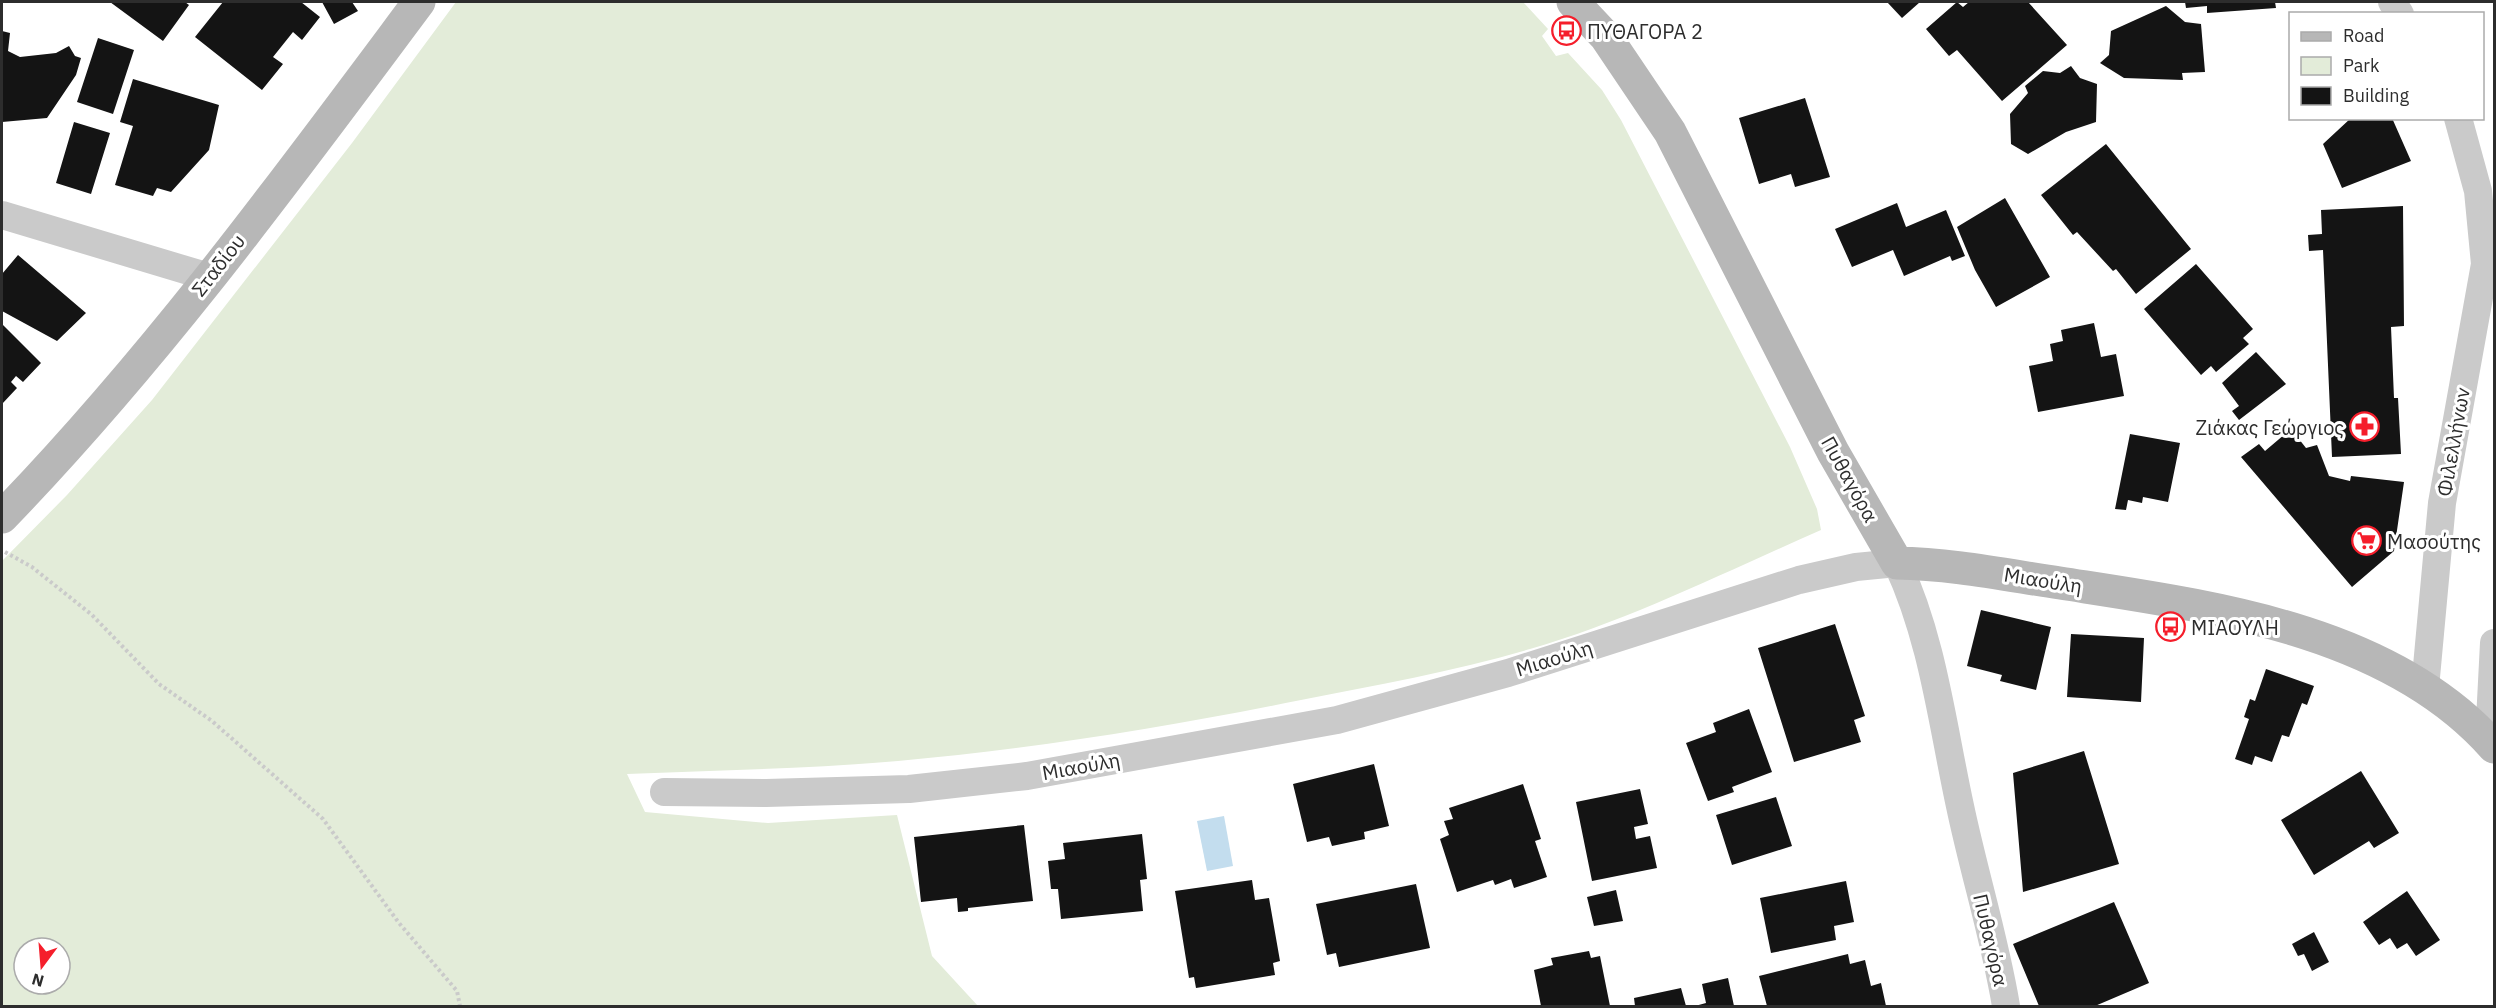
<svg xmlns="http://www.w3.org/2000/svg" width="2496" height="1008" font-family="'IBM Plex Sans',sans-serif">
  <style>
    .green { fill: #e3ecd9; fill-rule: evenodd }
    .water { fill: #c3ddee }
    .building { fill: #141414 }
    .lines { fill: none; stroke-linecap: round; stroke-linejoin: round }
    .path { stroke: #cacaca; stroke-width: 4; stroke-dasharray: 3 3; stroke-linecap: butt }
    .street { stroke: #cacaca; stroke-width: 28 }
    .secondary { stroke: #b7b7b7; stroke-width: 33 }
    .labels { text-anchor: middle; dominant-baseline: central; stroke-width: 6; stroke-linejoin: round; paint-order: stroke }
    .poi-label { font-size: 20px; fill: #2d2d2d; stroke: #fff; text-anchor: start }
    .street-label { font-size: 20px; fill: #2d2d2d; stroke: #fff }
  </style>
  <rect width="100%" height="100%" fill="#fff"/>
  <path class="green" d="M456 2H1523L1548 29 1542 36 1556 56 1568 53 1602 90 1621 120 1790 447 1817 509 1821 530C1725 572 1630 620 1530 649 1455 671 1377 685 1301 700 1168 727 1033 749 898 761 808 769 717 770 627 774L645 812 768 823 897 815 932 956 978 1006H2V561L67 495 152 400 352 143ZM24 948H60V984H24Z"/>
  <path class="water" d="M1224 816 1233 866 1207 871 1197 821Z"/>
  <path class="building" d="M110 2H185L189 5 163 41Z
    M223 2H301L320 17 302 40 293 32 273 57 283 64 262 90 195 37Z
    M322 2H352L358 11 334 24Z
    M1887 2H1920L1902 18Z
    M1957 2 1963 7 1969 2H2028L2067 45 2002 101 1957 50 1949 56 1926 29Z
    M2185 2H2275L2276 8 2207 13V6L2186 8Z
    M2166 6 2185 22 2201 24 2205 72 2182 73 2183 80 2124 78 2100 63 2109 55 2111 31Z
    M2 31 10 33 8 51 20 57 56 53 69 46 75 56 81 58 76 75 47 118 2 122Z
    M98 38 134 50 113 114 77 102Z
    M2071 66 2080 78 2097 84 2096 122 2066 132 2028 154 2011 144 2010 114 2028 93 2025 86 2043 71 2060 73Z
    M133 79 219 105 209 150 171 192 157 188 153 196 115 185 133 126 120 122Z
    M1805 98 1830 177 1795 187 1791 174 1759 184 1739 118Z
    M2351 118H2392L2411 161 2342 188 2323 144Z
    M74 122 110 133 91 194 56 183Z
    M2106 144 2191 249 2136 294 2116 269 2113 271 2077 232 2073 235 2041 195Z
    M2005 198 2050 277 1996 307 1975 270 1957 227Z
    M1897 203 1906 227 1946 210 1965 256 1952 261 1950 256 1904 276 1893 250 1852 267 1835 229Z
    M2403 206 2404 326 2391 327 2394 398H2398L2401 454 2332 457 2323 250 2309 251 2308 235 2322 234 2321 210Z
    M18 255 86 313 57 341 2 311V274Z
    M2196 264 2253 329 2243 338 2249 344 2216 372 2211 366 2201 375 2144 309Z
    M2094 323 2101 357 2116 354 2124 396 2038 412 2029 366 2053 361 2050 344 2063 341 2061 330Z
    M2 324 41 363 23 382 16 376 11 382 17 388 2 404Z
    M2256 352 2286 384 2239 420 2232 411 2239 406 2222 383Z
    M2291 429 2306 448 2317 445 2329 476 2350 481 2351 476 2404 482 2394 551 2352 587 2241 457 2259 444 2265 451Z
    M2130 434 2180 443 2168 502 2143 497 2142 503 2128 500 2126 510 2115 509Z
    M1981 610 2051 627 2036 690 2000 681 2002 675 1967 666Z
    M1835 624 1865 716 1854 720 1861 742 1794 762 1758 648Z
    M2071 634 2144 638 2141 702 2067 697Z
    M2266 669 2314 686 2307 705 2302 703 2289 737 2282 735 2272 762 2255 756 2252 765 2235 759 2249 719 2244 717 2250 699 2255 701Z
    M1749 709 1772 772 1732 787 1734 792 1708 801 1686 743 1716 732 1713 723Z
    M2084 751 2119 864 2023 892 2013 773Z
    M1374 764 1389 826 1364 832 1365 839 1332 846 1329 837 1307 842 1293 784Z
    M2361 771 2399 833 2374 848 2369 841 2314 875 2281 820Z
    M1523 784 1541 839 1535 841 1547 877 1514 888 1511 879 1495 885 1493 880 1457 892 1440 839 1449 835 1444 821 1453 819 1449 808Z
    M1640 789 1648 824 1634 827 1636 839 1650 836 1657 868 1592 881 1576 802Z
    M1776 797 1792 846 1732 865 1716 815Z
    M1024 825 1033 901 968 908V911L958 912 957 898 921 902 914 837Z
    M1142 834 1147 879 1140 880 1143 911 1061 919 1058 889H1051L1048 861 1065 859 1063 843Z
    M1252 880 1255 900 1269 898 1280 961 1273 963 1275 975 1196 988 1194 977 1189 978 1175 891Z
    M1846 881 1854 922 1834 926 1836 940 1771 953 1760 898Z
    M1416 884 1430 948 1339 967 1336 953 1327 955 1316 904Z
    M1616 890 1623 921 1594 926 1587 897Z
    M2407 891 2440 940 2416 956 2407 943 2397 949 2390 938 2379 945 2363 922Z
    M2114 902 2149 983 2095 1006H2039L2013 944Z
    M2314 932 2329 962 2312 971 2304 954 2298 956 2292 944Z
    M1589 951 1591 958 1600 956 1610 1006H1541L1534 970 1553 965 1551 958Z
    M1848 954 1850 964 1865 960 1871 986 1881 983 1886 1006H1767L1759 976Z
    M1728 978 1734 1006H1695L1706 1003 1702 984Z
    M1681 988 1686 1006H1635L1634 998Z"/>
  <g class="lines">
    <path class="path" d="M5 552 32 567 92 615 159 684 212 721 323 819 399 923 457 991 460 1006"/>
    <path class="street" d="M2392 2 2400 14
      M2 215 209 277
      M2425 688 2442 503 2485 264 2478 191 2458 118
      M2489 740 2494 643
      M664 792 766 793 909 789 1027 776 1337 720 1508 673 1799 580 1856 567 1897 563C1933 640 1942 723 1960 806 1974 873 1995 939 2006 1006"/>
    <path class="secondary" d="M1573 2 1606 37 1670 132 1833 452 1897 563C1952 564 2006 575 2060 583 2207 606 2389 628 2494 747
      M2 517C156 358 287 179 419 2"/>
  </g>
  <defs>
    <symbol id="bus-ring" viewBox="-11 -11 22 22"><circle r="9.5" fill="#fff" stroke="#f51e2b" stroke-width="1.5"/><path d="M-5-6H5V4H4V6H2V4H-2V6H-4V4H-5ZM-3.5-4V0h7V-4ZM-3.5 1.2v1.5H-2V1.2ZM2 1.2v1.5H3.5V1.2Z" fill="#f51e2b"/></symbol>
    <symbol id="pharmacy-ring" viewBox="-11 -11 22 22"><circle r="9.5" fill="#fff" stroke="#f51e2b" stroke-width="1.5"/><path d="M-2-6h4v4h4v4h-4v4h-4v-4h-4v-4h4Z" fill="#f51e2b"/></symbol>
    <symbol id="supermarket-ring" viewBox="-11 -11 22 22"><circle r="9.5" fill="#fff" stroke="#f51e2b" stroke-width="1.5"/><path d="M-6-5.5h2.5l.6 2H6L4.5 2H-2.5L-4.4-4H-6ZM-1.5 3.2a1.3 1.3 0 1 0 .1 0ZM3 3.2a1.3 1.3 0 1 0 .1 0Z" fill="#f51e2b"/></symbol>
  </defs>
  <g fill-rule="evenodd">
    <use href="#bus-ring" x="1550" y="14" width="33" height="33"/>
    <use href="#pharmacy-ring" x="2348" y="410" width="33" height="33"/>
    <use href="#supermarket-ring" x="2350" y="524" width="33" height="33"/>
    <use href="#bus-ring" x="2154" y="610" width="33" height="33"/>
  </g>
  <g class="labels">
    <g class="poi-label">
      <text x="1587" y="31">ΠΥΘΑΓΟΡΑ 2</text>
      <text x="2344" y="427" text-anchor="end">Ζιάκας Γεώργιος</text>
      <text x="2387" y="541">Μασούτης</text>
      <text x="2191" y="627">ΜΙΑΟΥΛΗ</text>
    </g>
    <g class="street-label">
      <text transform="translate(218 265) rotate(-52)">Σταδίου</text>
      <text transform="translate(2453 442) rotate(-80)">Φιλελλήνων</text>
      <text transform="translate(1850 479) rotate(61)">Πυθαγόρα</text>
      <text transform="translate(2043 580) rotate(9)">Μιαούλη</text>
      <text transform="translate(1554 658) rotate(-17)">Μιαούλη</text>
      <text transform="translate(1081 766) rotate(-10)">Μιαούλη</text>
      <text transform="translate(1991 940) rotate(77)">Πυθαγόρα</text>
    </g>
  </g>
  <rect width="2496" height="1008" fill="none" stroke="#2d2d2d" stroke-width="6"/>
  <rect x="2289" y="12" width="195" height="108" fill="#ffffff" stroke="#ababab" stroke-width="1.5"/>
  <rect x="2301" y="32" width="30" height="9" fill="#b7b7b7" stroke="#ababab" stroke-width="1.5"/>
  <text x="2343" y="42" font-size="18" fill="#2d2d2d">Road</text>
  <rect x="2301" y="57" width="30" height="18" fill="#e3ecd9" stroke="#ababab" stroke-width="1.5"/>
  <text x="2343" y="72" font-size="18" fill="#2d2d2d">Park</text>
  <rect x="2301" y="87" width="30" height="18" fill="#141414" stroke="#ababab" stroke-width="1.5"/>
  <text x="2343" y="102" font-size="18" fill="#2d2d2d">Building</text>
  <g transform="translate(42 966) rotate(196)"><circle r="28" fill="#ffffff" stroke="#ababab" stroke-width="1.5"/>
  <path d="M0-4.5L10 22L0 15L-10 22Z" fill="#f51e2b"/>
  <text y="-9" font-size="16" font-weight="bold" text-anchor="middle" fill="#2d2d2d">N</text>
  </g>
</svg>
